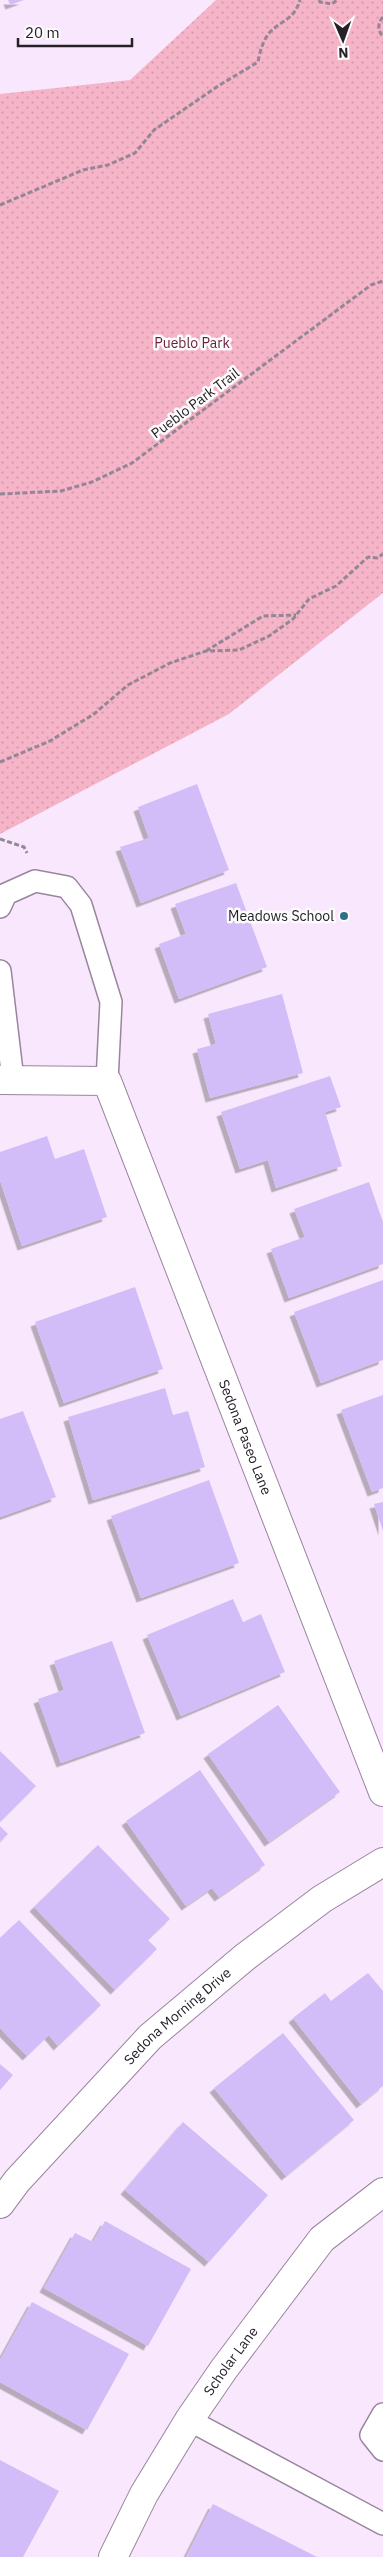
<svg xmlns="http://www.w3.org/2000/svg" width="383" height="2557" font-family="'IBM Plex Sans',sans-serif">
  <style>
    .grass { fill: url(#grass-dots) }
    .building { fill: #d2bdf8; filter: url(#shadow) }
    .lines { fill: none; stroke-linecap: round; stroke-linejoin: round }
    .service-casing { stroke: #99859d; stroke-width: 24 }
    .minor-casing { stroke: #99859d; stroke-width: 30 }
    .tertiary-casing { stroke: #99859d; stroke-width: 30 }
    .path { stroke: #938796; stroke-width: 3; stroke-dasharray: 5 2.5; stroke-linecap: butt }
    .service { stroke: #fff; stroke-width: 21 }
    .minor { stroke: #fff; stroke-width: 28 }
    .tertiary { stroke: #fff; stroke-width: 28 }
    .poi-dot { fill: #317085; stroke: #fcfcfc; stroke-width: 2 }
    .labels { text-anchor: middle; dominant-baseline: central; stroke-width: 5; stroke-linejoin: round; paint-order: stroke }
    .park-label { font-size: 14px; fill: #6b1e3d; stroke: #fcfcfc }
    .street-label { font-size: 14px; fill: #272029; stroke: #fcfcfc }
    .poi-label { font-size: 14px; fill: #272029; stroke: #fcfcfc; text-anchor: end }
  </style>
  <defs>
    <pattern id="grass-dots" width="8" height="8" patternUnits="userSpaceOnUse" patternTransform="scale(1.25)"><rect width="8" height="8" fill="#f5b4c7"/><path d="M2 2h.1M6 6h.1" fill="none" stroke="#d29aab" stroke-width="1.8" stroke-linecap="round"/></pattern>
    <filter id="shadow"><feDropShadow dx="-4.5" dy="4.5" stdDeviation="0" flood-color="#0004"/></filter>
  </defs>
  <rect width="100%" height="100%" fill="#f9e8fd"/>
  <path class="grass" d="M216 0H383V593L229 714 0 834V94L130 80Z"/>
  <path class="building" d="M8 0H24L10 5Z
    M197 784 229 870 141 903 120 847 149 838 138 807Z
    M236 883 267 967 179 999 159 944 186 934 175 904Z
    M282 994 303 1073 210 1098 197 1049 216 1044 208 1014Z
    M330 1076 341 1107 325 1112 342 1166 276 1188 268 1160 240 1169 221 1112Z
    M47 1136 55 1159 84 1149 107 1217 22 1246 0 1180V1152Z
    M369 1182 383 1222V1264L289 1298 271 1249 305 1237 294 1209Z
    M383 1280V1360L321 1383 294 1312Z
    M135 1287 163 1369 64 1403 35 1322Z
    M165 1388 173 1415 188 1411 205 1467 93 1500 68 1417Z
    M383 1395V1488L372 1492 341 1410Z
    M23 1411 56 1497 0 1517V1419Z
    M209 1480 239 1563 141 1598 111 1516Z
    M383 1502V1531L374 1504Z
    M233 1599 243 1622 261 1614 285 1672 181 1716 147 1635Z
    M112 1641 145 1733 61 1763 38 1699 64 1690 54 1661Z
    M278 1705 340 1792 269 1842 208 1754Z
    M0 1751 36 1786 0 1822Z
    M200 1770 265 1865 219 1897 212 1888 186 1906 126 1821Z
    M0 1826 8 1834 0 1842Z
    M98 1845 170 1919 148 1940 157 1949 115 1990 34 1907Z
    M19 1920 101 2005 58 2046 49 2035 27 2056 0 2028V1938Z
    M368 1973 383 1991V2086L361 2104 293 2018 325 1993 331 2001Z
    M283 2033 354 2120 286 2176 214 2088Z
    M0 2064 13 2075 0 2090Z
    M183 2122 268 2195 209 2262 125 2190Z
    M105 2221 191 2269 148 2346 44 2288 75 2233 93 2242Z
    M32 2302 129 2354 87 2430 0 2382V2360Z
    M0 2460 59 2491 23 2557H0Z
    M213 2504 317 2557H186Z"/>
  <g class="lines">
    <defs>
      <path id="service" d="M0 907 6 894 35 881 67 887 81 905 111 1002 107 1081
        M0 971 13 1080
        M383 2414 371 2435 383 2450
        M189 2420 383 2524"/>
      <g id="minor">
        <path id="s1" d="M0 1080 107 1081 383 1792"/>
        <path id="s2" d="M0 2204 17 2181 150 2037 245 1957 322 1899 383 1862"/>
      </g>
      <g id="tertiary">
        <path id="s3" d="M113 2557 144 2494 189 2420 224 2369 322 2239 383 2192"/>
      </g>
    </defs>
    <use href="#service" class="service-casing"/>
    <use href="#minor" class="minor-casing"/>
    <use href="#tertiary" class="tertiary-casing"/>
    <path class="path" d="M319 0 320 2 332 4 337 0
      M383 17C377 23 378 31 383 37
      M0 205 83 170 108 165 135 153 154 130 218 86 258 62C260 51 263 40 270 32 283 19 294 20 300 0
      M0 494 61 491 92 482 132 463 371 285 383 281
      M206 651 263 616 296 615
      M0 762 50 741 94 714 128 685 170 663 206 651 239 650 269 636 293 619 309 599 336 586 368 557 377 558 383 554
      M0 839 24 847 27 853"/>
    <use href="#service" class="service"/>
    <use href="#minor" class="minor"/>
    <use href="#tertiary" class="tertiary"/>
  </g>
  <circle class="poi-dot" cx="344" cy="916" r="5"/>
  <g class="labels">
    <g class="park-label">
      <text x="192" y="343">Pueblo Park</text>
    </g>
    <g class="street-label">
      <text transform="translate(195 403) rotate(-37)">Pueblo Park Trail</text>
      <text stroke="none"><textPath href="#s1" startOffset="489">Sedona Paseo Lane</textPath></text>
      <text stroke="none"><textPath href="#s2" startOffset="259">Sedona Morning Drive</textPath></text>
      <text stroke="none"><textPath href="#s3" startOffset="229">Scholar Lane</textPath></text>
    </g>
    <g class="poi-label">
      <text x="334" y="916">Meadows School</text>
    </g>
  </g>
  <g transform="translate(343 40) rotate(178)" stroke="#fcfcfc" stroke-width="4" paint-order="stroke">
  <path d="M0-4L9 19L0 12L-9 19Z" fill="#272029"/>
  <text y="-8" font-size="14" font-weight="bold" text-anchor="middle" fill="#272029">N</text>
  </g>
  <path d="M18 38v8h114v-8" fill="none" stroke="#272029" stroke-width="2.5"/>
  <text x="25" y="38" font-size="15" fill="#272029" stroke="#fcfcfc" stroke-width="4" paint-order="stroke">20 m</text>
</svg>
